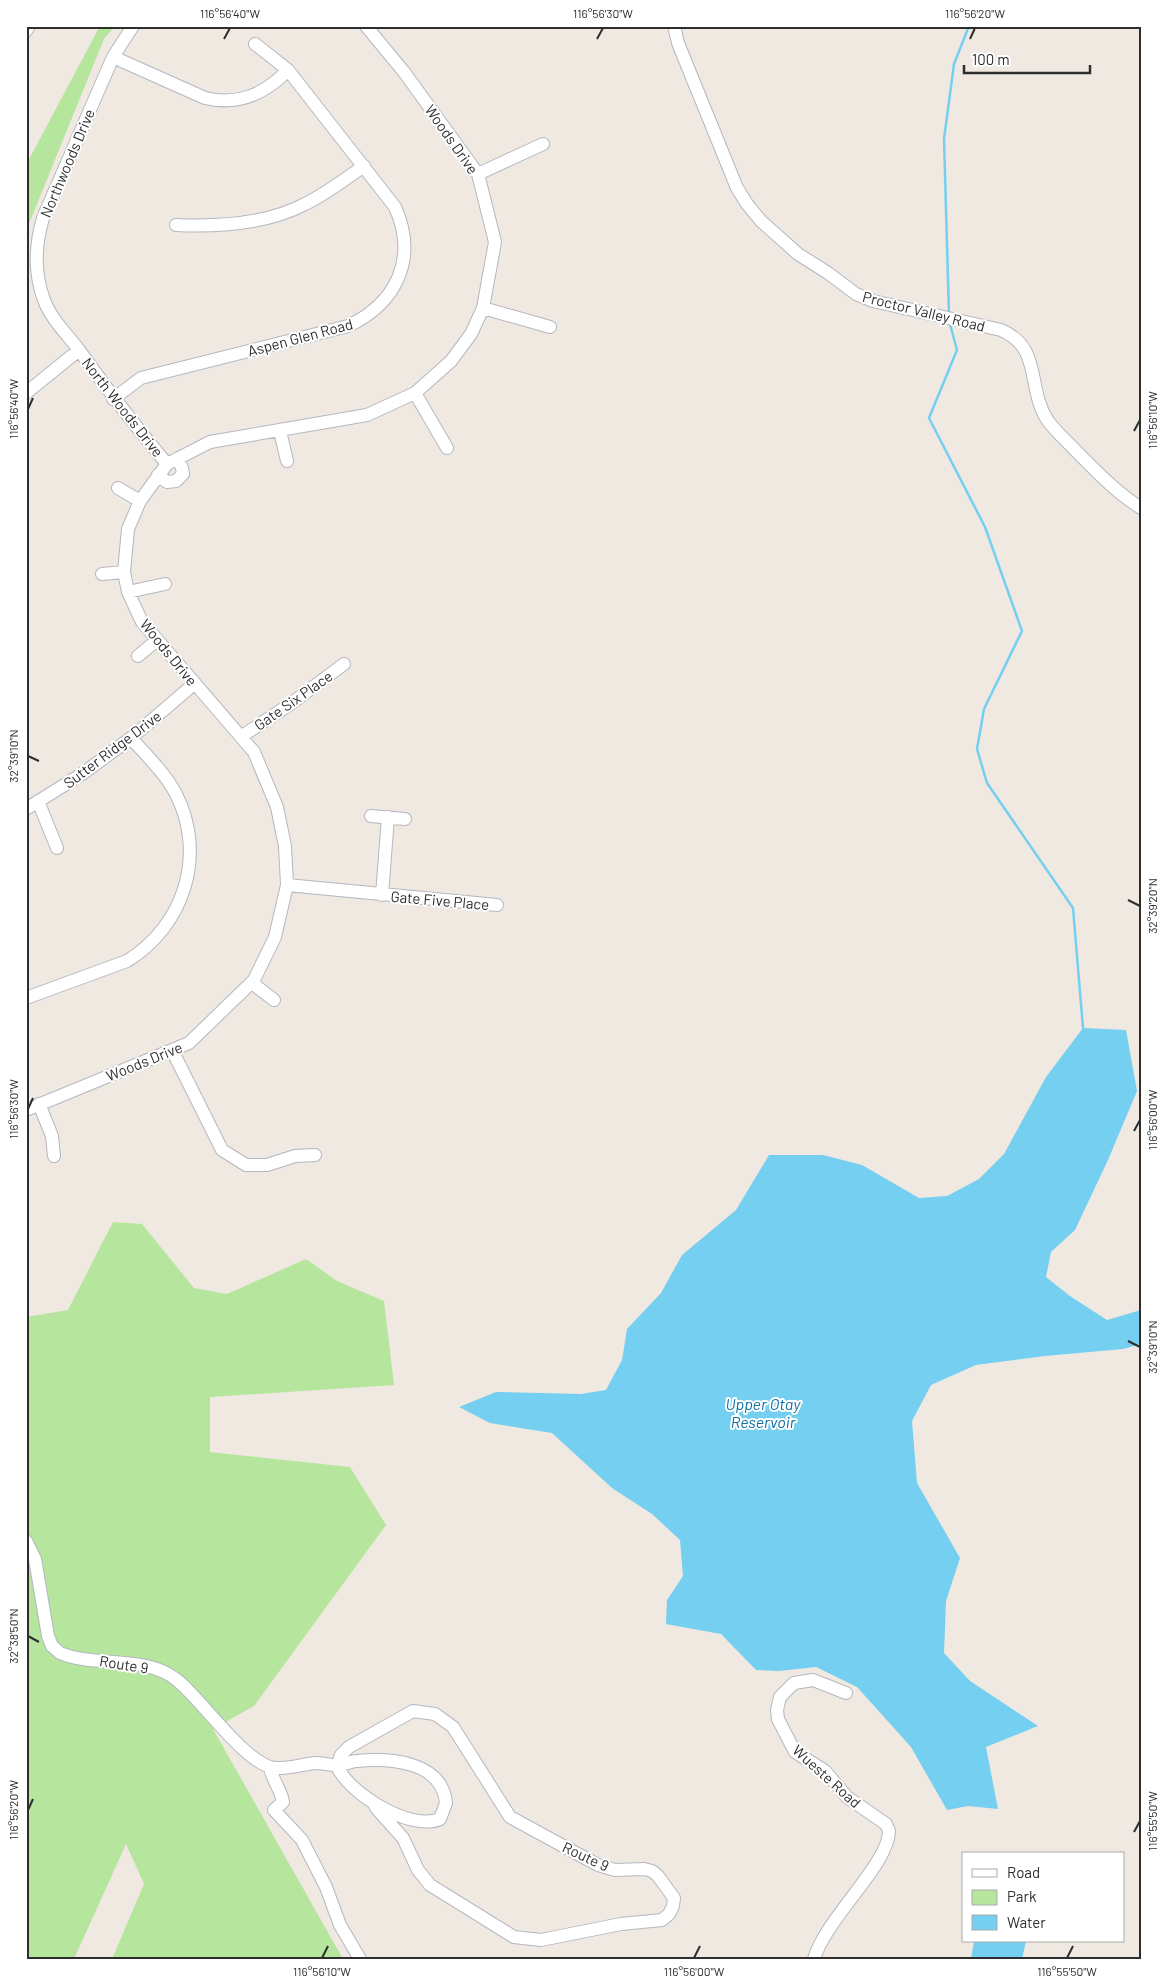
<svg xmlns="http://www.w3.org/2000/svg" width="1167" height="1985" font-family="Barlow,sans-serif">
  <style>
    .green { fill: #b6e59e }
    .water { fill: #75cff0 }
    .lines { fill: none; stroke-linecap: round; stroke-linejoin: round }
    .stream { stroke: #75cff0; stroke-width: 2.5 }
    .minor-casing { stroke: #b4b7c1; stroke-width: 14 }
    .minor { stroke: #fff; stroke-width: 12 }
    .ticks { fill: none; stroke: #2e2e2e; stroke-width: 2 }
    .labels { text-anchor: middle; dominant-baseline: central; stroke-width: 4; stroke-linejoin: round; paint-order: stroke }
    .street-label { font-size: 15px; fill: #2e2e2e; stroke: #fff }
    .water-label { font-size: 16px; font-style: italic; fill: #0d6fa3; stroke: #fff }
    .neatline { fill: none; stroke: #2e2e2e; stroke-width: 2 }
    .ticks-label { font-size: 12px; text-anchor: middle; fill: #2e2e2e }
  </style>
  <rect width="100%" height="100%" fill="#efe9e1"/>
  <path class="green" d="M100 26H115L104 39 26 231V165Z
    M113 1222 142 1224 194 1288 227 1294 306 1259 337 1281 384 1301 394 1385 210 1397V1452L350 1467 386 1525 254 1706 213 1729 343 1959H112L144 1884 126 1844 74 1959H26V1317L68 1310Z"/>
  <path class="water" d="M1083 1028 1126 1030 1137 1091 1108 1160 1075 1230 1051 1252 1046 1277 1070 1296 1107 1320 1141 1310V1344L1123 1349 1045 1356 976 1365 931 1385 912 1421 917 1483 960 1558 946 1601 944 1653 970 1681 1038 1726 986 1747 998 1809 968 1806 947 1810 911 1747 857 1687 816 1667 779 1671 756 1670 721 1634 666 1624 667 1600 683 1576 680 1540 652 1514 612 1488 552 1433 490 1423 459 1407 496 1392 581 1394 606 1390 622 1360 627 1329 661 1293 682 1255 736 1210 769 1155H823L862 1165 919 1198 947 1196 979 1179 1004 1154 1046 1077Z
    M974 1941H1026L1022 1959H971Z"/>
  <g class="lines">
    <path class="stream" d="M949 314 944 139 954 64 969 26
      M950 324 957 350 929 418 985 527 1022 631 984 709 977 749 987 783 1073 908 1083 1028"/>
    <defs>
      <path id="minor" d="M133 26 113 57 43 218C35 245 34 273 44 300 51 319 67 334 79 350 107 389 136 427 167 464
        M674 26 678 43 737 188 747 204 761 221 798 254 828 273 856 294 873 301 1001 330C1043 348 1026 388 1048 421 1056 432 1068 442 1077 452 1097 472 1117 493 1141 508
        M26 31 29 26
        M113 57 205 98C239 106 265 94 288 70
        M478 174 543 144
        M176 225C218 227 267 224 305 204 326 194 345 179 364 166
        M483 308 550 327
        M26 393 79 350
        M415 393 447 448
        M113 399 141 378 348 326C397 303 418 258 395 207L288 70 255 44
        M280 431 287 461
        M158 475 167 482 176 481 183 474 182 468 178 458
        M118 488 140 501
        M102 574 124 572
        M128 592 165 584
        M138 656 157 640
        M242 736 289 705 344 664
        M38 801 57 848
        M26 809 82 774 131 738 194 684
        M371 816 405 819
        M287 885 497 905
        M382 895 388 817
        M252 983 274 1000
        M26 998 127 961C184 926 207 855 176 794 165 773 147 756 131 738
        M172 1050 222 1150 246 1165H267L295 1156 315 1155
        M39 1104 52 1136 54 1156
        M26 1110 189 1043 254 980 275 937 287 885 285 846 277 807 254 752 142 622 128 592 124 572 128 529 140 501 167 464 210 442 367 415 415 393 451 361 471 334 483 308 495 242 478 174 404 72 366 26
        M26 1541 35 1559 48 1636 52 1646 60 1653C96 1668 145 1654 177 1680 202 1700 246 1765 275 1768 289 1769 303 1764 316 1763 323 1763 329 1765 335 1765 343 1766 350 1761 357 1761 390 1758 442 1761 446 1803L440 1819C411 1832 348 1793 337 1766L341 1755 349 1747 413 1711 435 1714 453 1727 510 1817 598 1865 615 1870 644 1869 652 1871 658 1876 674 1898 673 1906 669 1914 662 1920 621 1924 541 1940 514 1937 430 1885 418 1870 403 1838 377 1809 373 1802
        M270 1767C272 1780 281 1789 283 1802L274 1810 302 1840 326 1887 340 1925 360 1959
        M814 1959C826 1918 889 1864 889 1831L886 1824 847 1797 825 1771 795 1752 778 1719 777 1710 780 1697 794 1683 813 1680 846 1693"/>
    </defs>
    <use href="#minor" class="minor-casing"/>
    <use href="#minor" class="minor"/>
  </g>
  <path class="ticks" d="M224 39 230 28M597 39 603 28M970 39 975 28M28 409 33 398M1134 431 1140 420M28 756 39 761M1128 900 1140 906M28 1109 33 1098M1134 1131 1140 1120M1128 1341 1140 1347M28 1636 39 1642M28 1810 33 1799M1134 1832 1140 1821M322 1958 328 1946M694 1958 700 1946M1067 1958 1073 1946"/>
  <g class="labels">
    <g class="street-label">
      <text transform="translate(452 139) rotate(55)">Woods Drive</text>
      <text transform="translate(67 163) rotate(-67)">Northwoods Drive</text>
      <text transform="translate(924 311) rotate(14)">Proctor Valley Road</text>
      <text transform="translate(300 337) rotate(-15)">Aspen Glen Road</text>
      <text transform="translate(123 407) rotate(52)">North Woods Drive</text>
      <text transform="translate(169 652) rotate(51)">Woods Drive</text>
      <text transform="translate(293 700) rotate(-35)">Gate Six Place</text>
      <text transform="translate(112 749) rotate(-37)">Sutter Ridge Drive</text>
      <text transform="translate(440 900) rotate(5)">Gate Five Place</text>
      <text transform="translate(144 1061) rotate(-22)">Woods Drive</text>
      <text transform="translate(124 1664) rotate(9)">Route 9</text>
      <text transform="translate(827 1776) rotate(42)">Wueste Road</text>
      <text transform="translate(586 1856) rotate(25)">Route 9</text>
    </g>
    <g class="water-label">
      <text x="763" y="1403">Upper Otay<tspan x="763" dy="18">Reservoir</tspan></text>
    </g>
  </g>
  <rect width="1167" height="1985" fill="none" stroke="#ffffff" stroke-width="55"/>
  <rect x="962" y="1852" width="162" height="90" fill="#ffffff" stroke="#ababab"/>
  <rect x="972" y="1869" width="25" height="8" fill="#ffffff" stroke="#ababab"/>
  <text x="1007" y="1878" font-size="15" fill="#2e2e2e">Road</text>
  <rect x="972" y="1890" width="25" height="15" fill="#b6e59e" stroke="#ababab"/>
  <text x="1007" y="1902" font-size="15" fill="#2e2e2e">Park</text>
  <rect x="972" y="1915" width="25" height="15" fill="#75cff0" stroke="#ababab"/>
  <text x="1007" y="1928" font-size="15" fill="#2e2e2e">Water</text>
  <path d="M964 65v8h126v-8" fill="none" stroke="#2e2e2e" stroke-width="2.5"/>
  <text x="972" y="65" font-size="15" fill="#2e2e2e" stroke="#ffffff" stroke-width="4" paint-order="stroke">100 m</text>
  <rect x="28" y="28" width="1112" height="1930" class="neatline"/>
  <g class="ticks-label">
    <text x="230" y="18">116°56'40"W</text>
    <text x="603" y="18">116°56'30"W</text>
    <text x="975" y="18">116°56'20"W</text>
    <text transform="translate(14 409) rotate(-90)" y="4">116°56'40"W</text>
    <text transform="translate(1153 420) rotate(-90)" y="4">116°56'10"W</text>
    <text transform="translate(14 756) rotate(-90)" y="4">32°39'10"N</text>
    <text transform="translate(1153 906) rotate(-90)" y="4">32°39'20"N</text>
    <text transform="translate(14 1109) rotate(-90)" y="4">116°56'30"W</text>
    <text transform="translate(1153 1120) rotate(-90)" y="4">116°56'00"W</text>
    <text transform="translate(1153 1347) rotate(-90)" y="4">32°39'10"N</text>
    <text transform="translate(14 1636) rotate(-90)" y="4">32°38'50"N</text>
    <text transform="translate(14 1810) rotate(-90)" y="4">116°56'20"W</text>
    <text transform="translate(1153 1821) rotate(-90)" y="4">116°55'50"W</text>
    <text x="322" y="1976">116°56'10"W</text>
    <text x="694" y="1976">116°56'00"W</text>
    <text x="1067" y="1976">116°55'50"W</text>
  </g>
</svg>
